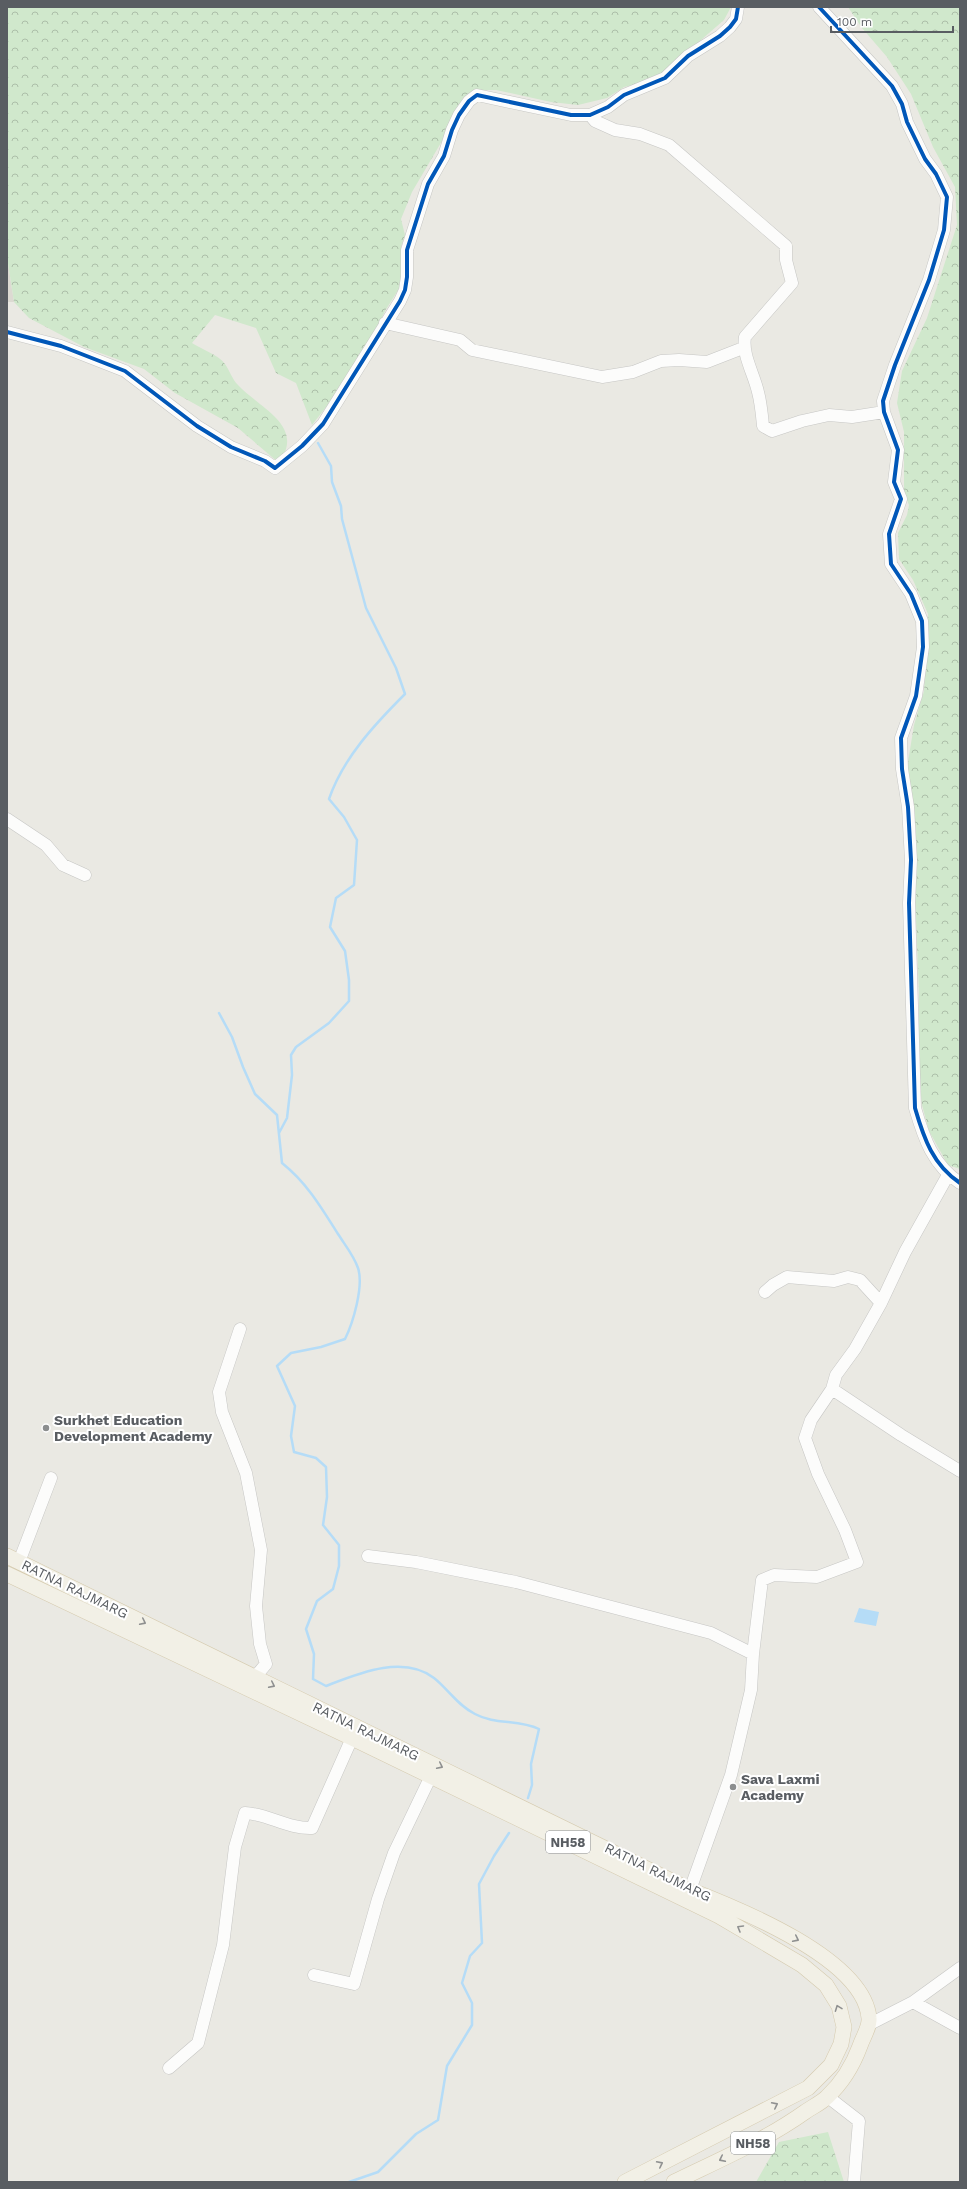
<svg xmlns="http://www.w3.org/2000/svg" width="967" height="2189" font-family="'Work Sans',sans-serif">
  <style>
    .education { fill: #dcdad2 }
    .forest { fill: url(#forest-crowns) }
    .water { fill: #b5dcf7 }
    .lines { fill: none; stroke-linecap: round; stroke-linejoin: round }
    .stream { stroke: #b5dcf7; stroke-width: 2.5 }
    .minor-casing { stroke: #c6c6c4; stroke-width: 13 }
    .major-casing { stroke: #d5caae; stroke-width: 16 }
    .minor { stroke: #fcfcfb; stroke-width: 12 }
    .major { stroke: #f2f0e6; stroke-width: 15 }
    .cycleway-casing { stroke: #fff; stroke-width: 6 }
    .cycleway { stroke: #0057b8; stroke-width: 4 }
    .oneway { stroke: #8f9090 }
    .poi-dot { fill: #8c8e8f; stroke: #fff; stroke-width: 1.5 }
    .labels { text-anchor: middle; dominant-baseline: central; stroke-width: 4; stroke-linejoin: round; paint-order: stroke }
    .shield { fill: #fff; stroke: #8b8e91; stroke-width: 1 }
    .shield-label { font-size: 13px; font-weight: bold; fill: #595d62 }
    .poi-label { font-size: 14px; font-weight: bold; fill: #595d62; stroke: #fff; text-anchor: start }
    .street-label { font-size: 14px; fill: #595d62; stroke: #fff }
  </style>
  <defs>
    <pattern id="forest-crowns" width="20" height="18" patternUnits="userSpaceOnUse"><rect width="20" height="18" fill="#d0e8cc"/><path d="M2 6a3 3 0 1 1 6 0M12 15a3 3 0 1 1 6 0" fill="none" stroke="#acbfa9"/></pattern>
  </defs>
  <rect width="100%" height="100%" fill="#eae9e3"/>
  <path class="education" d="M7 257 14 302H7Z"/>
  <path class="forest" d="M7 7H731L724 20 655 80 624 87 607 98 578 105 551 102 496 90H481L463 98 452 124 412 192 401 219 405 235 401 247 404 268 400 287 385 311 374 335 334 397 312 425 296 383 276 373 256 328 215 315 192 343C201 349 219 355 225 364 230 371 232 379 238 385 259 408 306 425 279 463L238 428 175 393 144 369 84 347 29 318 14 302 7 257Z
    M848 7H960V1169L948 1165 929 1131 922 1105 919 1075V994L915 894 916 830 907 768 914 725 924 691 928 614 913 580 899 559 898 533 907 515 909 505 904 493V432L897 403 902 371 927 318 957 225 955 187 933 147 911 94 887 57 862 28Z
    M828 2132 844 2182H756L779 2142Z"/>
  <path class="water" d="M859 1608 879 1612 876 1626 854 1622Z"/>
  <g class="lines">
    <path class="stream" d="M219 1013 232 1037 243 1067 255 1094 277 1115 282 1163C307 1183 321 1207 338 1234 345 1245 354 1256 358 1268 364 1286 353 1323 345 1339L321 1347 291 1353 277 1366 295 1406 291 1436 294 1452 316 1458 326 1467 327 1497 323 1525 339 1545V1566L333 1589 317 1601 306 1629 314 1654 313 1679 326 1686C357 1674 403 1654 434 1678 448 1689 457 1705 475 1714 495 1725 519 1719 539 1729L531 1764 532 1785 528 1798
      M279 1133 287 1118 292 1075 291 1055 296 1047 329 1023 349 1001V980L345 951 330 927 336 898 354 885 357 840 344 817 329 799C343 758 375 724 405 694L396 668 366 608 342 519 341 506 332 482 331 466 318 443
      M349 2182 378 2172 416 2134 438 2120 447 2066 472 2025V2003L462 1983 470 1956 482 1943 479 1884 494 1856 509 1833"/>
    <defs>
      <path id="minor" d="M819 7 892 86 902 104 907 122 925 159 936 174 947 197 944 230 929 280 895 365 883 401 884 412 898 450 894 482 901 499 889 534 891 564 911 594 922 621 923 647 916 696 901 738 902 769 908 807 911 860 909 903 915 1108C924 1139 933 1165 960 1183
        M590 115 595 121 615 130 640 134 669 145 786 246V260L792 283 745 337C742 355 754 374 758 392 761 403 762 415 763 426L772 431 802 421 829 415 852 417 884 412
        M385 323 460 340 472 350 602 377 633 372 661 361 679 360 707 362 743 348
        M7 332 61 346 125 371 197 426 231 447 265 461 275 468 302 446 323 424 400 301 405 290 407 277V250L428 184 444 156 452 130 459 115 469 101 477 95 571 115H590L608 107 624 95 665 78 688 56 720 36 730 27 736 19 738 7
        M7 819 46 845 63 865 85 875
        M765 1292 773 1285 787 1277 834 1281 848 1277 860 1280 881 1303
        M240 1329 219 1392 222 1412 246 1473 261 1550 256 1606 260 1644 266 1664 255 1677
        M832 1389 901 1435 960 1471
        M368 1556 416 1562 516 1582 711 1633 753 1654
        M19 1562 51 1478
        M690 1890 731 1775 751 1690 753 1654 762 1580 774 1575 817 1577 857 1562 845 1530 818 1474 805 1438 811 1420 832 1389 836 1375 855 1349 881 1303 905 1252 948 1175
        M314 1975 354 1984 378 1899 394 1853 431 1776
        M913 2002 960 2028
        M868 2025 913 2002 960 1968
        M169 2068 198 2043 223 1945 235 1847 245 1813C268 1814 288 1829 312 1828L352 1738
        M828 2097 859 2121 854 2182"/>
      <path id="major" d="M7 1556 690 1890C739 1909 864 1959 869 2018 870 2027 863 2037 860 2046 853 2065 842 2083 827 2097 821 2103 812 2107 805 2112 764 2141 719 2160 674 2182
        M7 1574 352 1738 719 1916 802 1965 826 1985 839 2006 844 2027 841 2044 831 2065 808 2088 625 2182"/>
    </defs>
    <use href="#minor" class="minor-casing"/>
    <use href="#major" class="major-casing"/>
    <use href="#minor" class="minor"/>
    <use href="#major" class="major"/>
    <defs>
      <path id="cycleway" d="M819 7 892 86 902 104 907 122 925 159 936 174 947 197 944 230 929 280 895 365 883 401 884 412 898 450 894 482 901 499 889 534 891 564 911 594 922 621 923 647 916 696 901 738 902 769 908 807 911 860 909 903 915 1108C924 1139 933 1165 960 1183
        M7 332 61 346 125 371 197 426 231 447 265 461 275 468 302 446 323 424 400 301 405 290 407 277V250L428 184 444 156 452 130 459 115 469 101 477 95 571 115H590L608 107 624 95 665 78 688 56 720 36 730 27 736 19 738 7"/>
    </defs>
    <use href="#cycleway" class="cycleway-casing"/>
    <use href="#cycleway" class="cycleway"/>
  </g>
  <defs><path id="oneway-chevron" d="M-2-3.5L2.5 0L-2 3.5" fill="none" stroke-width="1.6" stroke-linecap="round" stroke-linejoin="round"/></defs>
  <g class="oneway">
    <use href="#oneway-chevron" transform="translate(143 1622) rotate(26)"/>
    <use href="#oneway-chevron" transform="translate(272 1685) rotate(26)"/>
    <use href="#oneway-chevron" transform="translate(440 1766) rotate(26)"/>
    <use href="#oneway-chevron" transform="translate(740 1928) rotate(-150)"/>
    <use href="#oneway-chevron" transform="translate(796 1939) rotate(26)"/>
    <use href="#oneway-chevron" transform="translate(838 2008) rotate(-111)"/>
    <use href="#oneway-chevron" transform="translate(775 2105) rotate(-27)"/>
    <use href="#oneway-chevron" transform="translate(722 2159) rotate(154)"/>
    <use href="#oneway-chevron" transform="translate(660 2164) rotate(-27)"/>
  </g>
  <g class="poi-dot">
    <circle cx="46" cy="1428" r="4"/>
    <circle cx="733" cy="1787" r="4"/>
  </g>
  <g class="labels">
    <g class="shield">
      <rect x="546" y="1831" width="44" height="22" rx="3"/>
      <rect x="731" y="2132" width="44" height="22" rx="3"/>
    </g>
    <g class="shield-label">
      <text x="568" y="1842">NH58</text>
      <text x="753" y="2143">NH58</text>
    </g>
    <g class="poi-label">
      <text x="54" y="1420">Surkhet Education<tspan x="54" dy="16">Development Academy</tspan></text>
      <text x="741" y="1779">Sava Laxmi<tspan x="741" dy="16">Academy</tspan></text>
    </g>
    <g class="street-label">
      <text transform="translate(75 1589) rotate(26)">RATNA RAJMARG</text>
      <text transform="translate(366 1731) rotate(26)">RATNA RAJMARG</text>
      <text transform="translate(658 1872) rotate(26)">RATNA RAJMARG</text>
    </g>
  </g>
  <rect width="967" height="2189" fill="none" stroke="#595d62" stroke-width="16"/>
  <path d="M831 26v6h122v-6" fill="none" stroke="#595d62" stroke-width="2"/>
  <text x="837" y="26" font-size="12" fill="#595d62" stroke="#ffffff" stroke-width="3" paint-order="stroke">100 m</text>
</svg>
